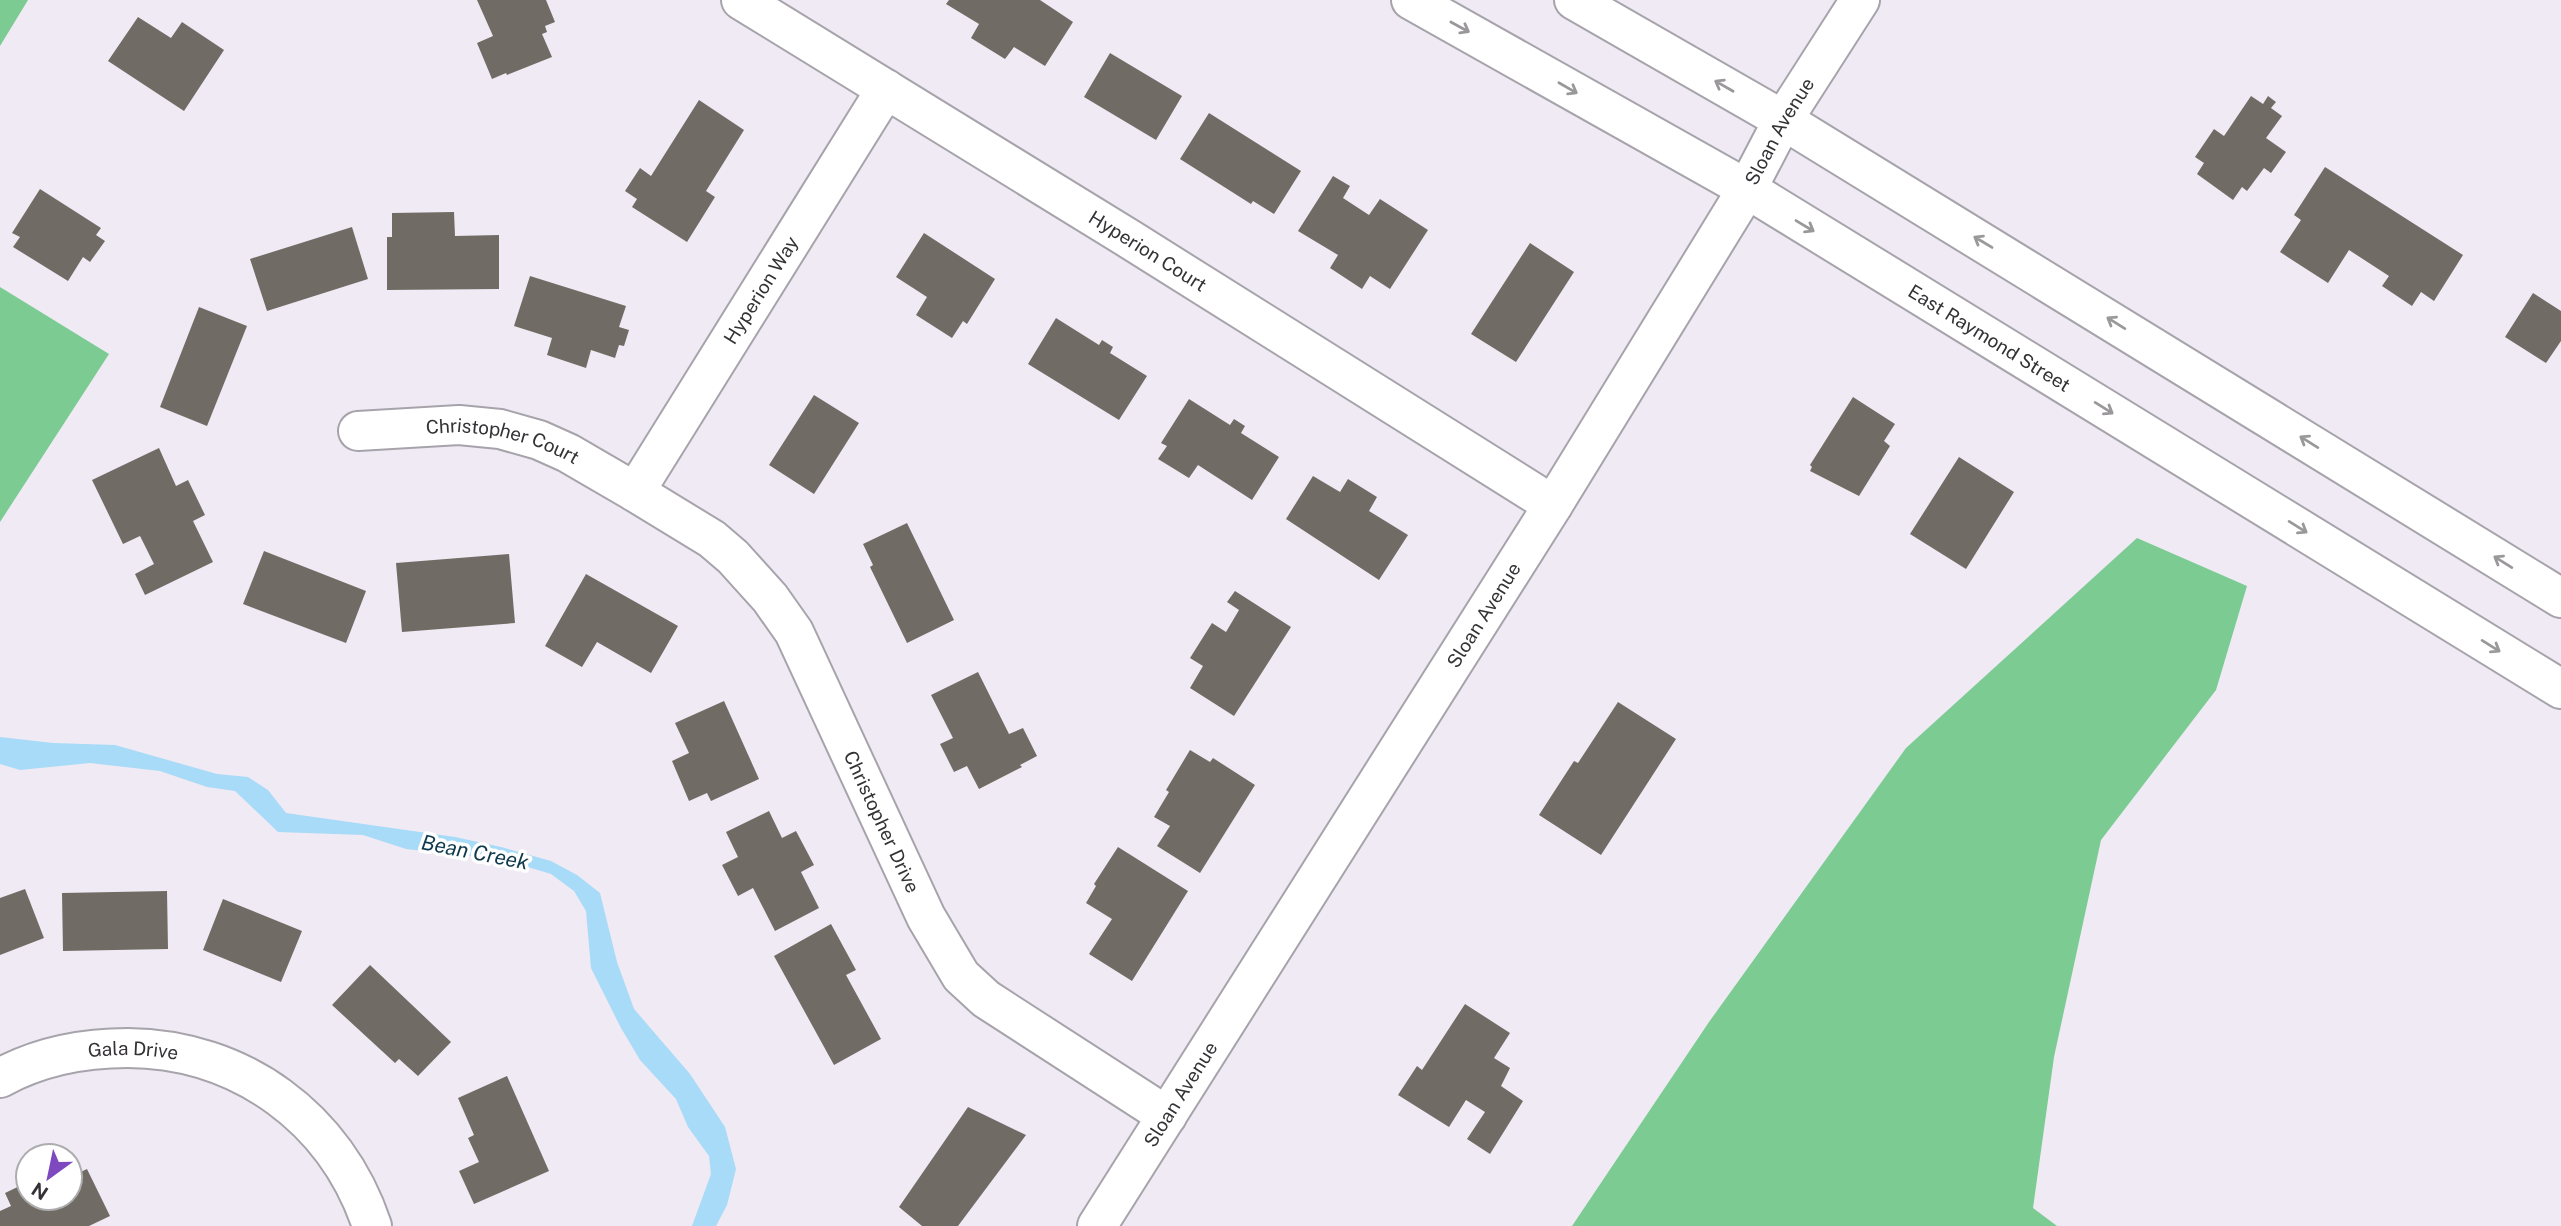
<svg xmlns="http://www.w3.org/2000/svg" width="2561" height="1226" font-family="'Public Sans',sans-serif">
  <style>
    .forest { fill: #7bcb93 }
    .water { fill: #a7dbf8 }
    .building { fill: #706c65 }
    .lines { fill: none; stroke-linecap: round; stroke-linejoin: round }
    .minor-casing { stroke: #a7a3ab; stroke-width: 42 }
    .primary-casing { stroke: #a7a3ab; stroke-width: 42 }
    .minor { stroke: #fff; stroke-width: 38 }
    .primary { stroke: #fff; stroke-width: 38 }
    .oneway { stroke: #9a989a }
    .labels { text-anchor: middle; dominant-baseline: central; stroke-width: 7; stroke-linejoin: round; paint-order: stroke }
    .street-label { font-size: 19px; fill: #343235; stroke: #fff }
    .water-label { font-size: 21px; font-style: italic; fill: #0f394d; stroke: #fff }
  </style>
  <rect width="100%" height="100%" fill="#efeaf3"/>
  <path class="forest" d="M0 0H28L0 46Z
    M0 287 109 354 0 522Z
    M2137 538 2247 586 2216 690 2101 840 2054 1057 2033 1208 2057 1226H1572L1709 1022 1906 748Z"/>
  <path class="water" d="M0 737 53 743 115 745 217 774 248 777 268 790 286 813 455 837 501 847 551 861 577 875 600 893 617 962 634 1009 690 1074 725 1127 736 1169 727 1205 716 1226H692L711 1174 709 1156 688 1127 676 1099 640 1060 621 1028 591 968 586 911 574 891 551 874 505 860 406 849 363 835 278 832 235 791 207 787 160 771 90 763 20 770 0 764Z"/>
  <path class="building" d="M477 0H546L555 22 545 26 547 32 542 34 552 57 507 75 506 73 492 79 477 43 493 36Z
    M949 0H1040L1073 22 1045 66 1014 47 1005 59 971 38 979 24 946 4Z
    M138 17 171 38 182 22 224 50 184 111 108 61Z
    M1110 53 1182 96 1156 140 1084 97Z
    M2251 96 2263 104 2268 96 2276 102 2271 108 2282 116 2266 138 2286 152 2271 173 2264 168 2247 191 2242 187 2233 200 2197 174 2204 163 2195 157 2214 129 2224 136Z
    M699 100 744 130 706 191 715 197 687 242 632 207 637 199 625 191 640 168 651 176Z
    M1209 113 1301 171 1274 214 1253 201 1251 204 1180 159Z
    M2325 167 2463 255 2434 301 2421 292 2412 306 2382 286 2389 276 2349 250 2328 283 2280 252 2301 220 2294 215Z
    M1333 176 1350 186 1343 198 1369 215 1380 199 1428 230 1390 289 1370 276 1362 289 1330 268 1338 255 1298 231Z
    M40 189 101 228 96 235 105 241 90 262 83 257 68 281 13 247 20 237 12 233Z
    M454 212 455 236 499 235V289L387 290V237H392V213Z
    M352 227 368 279 267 311 250 259Z
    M924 233 995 279 967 324 963 321 952 338 916 315 927 297 896 277Z
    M1530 243 1574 272 1516 362 1471 334Z
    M530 276 626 306 619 327 629 330 624 346 619 345 615 358 591 350 586 368 547 355 552 338 514 326Z
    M2533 293 2561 311V341L2546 363 2505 337Z
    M199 307 247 326 207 426 160 407Z
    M1056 318 1099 345 1102 340 1113 347 1110 353 1147 376 1119 420 1028 364Z
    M814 395 859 423 814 494 769 465Z
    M1853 397 1895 424 1884 441 1890 446 1859 496 1810 471 1812 467 1810 465Z
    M1189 399 1230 425 1234 419 1245 426 1241 433 1279 457 1252 500 1198 465 1189 478 1158 459 1167 446 1161 443Z
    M159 448 176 486 188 480 205 515 193 521 213 562 145 595 135 574 154 564 140 536 123 544 92 480Z
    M1959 457 2014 492 1966 569 1910 534Z
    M1313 476 1340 492 1348 479 1377 497 1369 511 1408 535 1379 580 1286 519Z
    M907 523 954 620 907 643 870 567 873 565 863 544Z
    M264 551 366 591 346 643 243 604Z
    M509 554 515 623 402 632 396 563Z
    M586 574 678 626 651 673 597 642 582 667 545 646Z
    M1235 591 1291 627 1234 716 1190 688 1203 666 1190 658 1212 623 1226 632 1239 610 1227 602Z
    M978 672 1009 734 1023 728 1037 756 1020 765 1022 767 979 789 967 766 954 772 940 744 953 738 931 695Z
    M724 701 759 779 711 801 707 793 689 801 672 761 689 753 675 723Z
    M1618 702 1676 739 1601 855 1539 815 1574 761 1578 763Z
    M1190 750 1210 762 1213 758 1255 785 1200 873 1157 846 1170 826 1154 817 1169 792 1166 790Z
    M769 811 782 838 796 831 814 865 801 872 819 908 775 931 753 888 738 896 722 865 738 857 726 832Z
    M1118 847 1188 891 1132 981 1089 954 1112 919 1086 903 1096 886 1094 884Z
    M25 889 44 938 0 955V898Z
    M167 891 168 949 63 951 62 893Z
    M223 899 302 931 281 982 203 950Z
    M831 924 856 970 846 975 881 1039 834 1065 774 956Z
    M370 965 451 1042 418 1076 399 1059 395 1063 332 1005Z
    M1465 1004 1510 1033 1494 1058 1510 1068 1501 1086 1523 1101 1490 1154 1467 1139 1485 1112 1466 1100 1449 1127 1398 1095 1417 1066 1422 1070Z
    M507 1076 549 1171 474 1204 459 1171 479 1162 468 1138 474 1135 458 1098Z
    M968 1107 1026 1135 958 1226H922L899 1207Z
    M87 1169 110 1216 89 1226H0V1211L11 1206 5 1193 28 1182V1198H70V1177Z"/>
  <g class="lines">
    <defs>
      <g id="minor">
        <path id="s1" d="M741 0 1131 240 1553 505"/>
        <path id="s2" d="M358 431 459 425 500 429 539 440 568 453 635 492 712 539 733 557 770 598 794 632 926 917 961 976 986 999 1167 1116"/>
        <path id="s3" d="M635 492 886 89"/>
        <path id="s4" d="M0 1078C40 1056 83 1048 128 1048 241 1049 336 1118 372 1226"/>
        <path id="s5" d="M1097 1226 1553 505 1747 189 1783 120 1860 0"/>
      </g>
      <g id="primary">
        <path id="s6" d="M1411 0 1747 189 2561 689"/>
        <path d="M1574 0 1783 120 2561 598"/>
      </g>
    </defs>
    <use href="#minor" class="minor-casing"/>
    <use href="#primary" class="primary-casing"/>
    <use href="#minor" class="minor"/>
    <use href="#primary" class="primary"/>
  </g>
  <defs><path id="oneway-shaft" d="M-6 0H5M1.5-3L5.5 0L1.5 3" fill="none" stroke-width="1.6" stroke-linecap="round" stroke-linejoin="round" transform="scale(1.75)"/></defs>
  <g class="oneway">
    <use href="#oneway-shaft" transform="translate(1460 27) rotate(29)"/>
    <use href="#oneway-shaft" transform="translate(1724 86) rotate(-150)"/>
    <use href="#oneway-shaft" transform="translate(1568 88) rotate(30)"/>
    <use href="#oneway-shaft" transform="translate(1805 226) rotate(31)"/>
    <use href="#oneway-shaft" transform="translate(1983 242) rotate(-149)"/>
    <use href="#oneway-shaft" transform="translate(2116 323) rotate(-148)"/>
    <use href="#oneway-shaft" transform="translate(2104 408) rotate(32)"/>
    <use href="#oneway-shaft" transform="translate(2309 442) rotate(-148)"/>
    <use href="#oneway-shaft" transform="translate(2298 527) rotate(32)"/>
    <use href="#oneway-shaft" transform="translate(2503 562) rotate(-148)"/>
    <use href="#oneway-shaft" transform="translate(2491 646) rotate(32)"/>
  </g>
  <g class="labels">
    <g class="street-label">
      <text stroke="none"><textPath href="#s5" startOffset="1290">Sloan Avenue</textPath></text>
      <text stroke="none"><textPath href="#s1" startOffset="478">Hyperion Court</textPath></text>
      <text stroke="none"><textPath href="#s3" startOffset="238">Hyperion Way</textPath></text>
      <text stroke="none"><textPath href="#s6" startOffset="670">East Raymond Street</textPath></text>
      <text stroke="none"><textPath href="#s2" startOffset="147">Christopher Court</textPath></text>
      <text stroke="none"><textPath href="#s5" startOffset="723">Sloan Avenue</textPath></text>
      <text stroke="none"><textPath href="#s2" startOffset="716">Christopher Drive</textPath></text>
      <text stroke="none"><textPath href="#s4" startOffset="138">Gala Drive</textPath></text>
      <text stroke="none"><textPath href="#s5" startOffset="156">Sloan Avenue</textPath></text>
    </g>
    <g class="water-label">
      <text transform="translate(475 852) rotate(11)">Bean Creek</text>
    </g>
  </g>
  <g transform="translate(49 1177) rotate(213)"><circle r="33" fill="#ffffff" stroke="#aeadae" stroke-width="2"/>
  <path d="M0-5L12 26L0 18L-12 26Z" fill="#7e48bf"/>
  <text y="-10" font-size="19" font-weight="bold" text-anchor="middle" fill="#343235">N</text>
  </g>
</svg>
